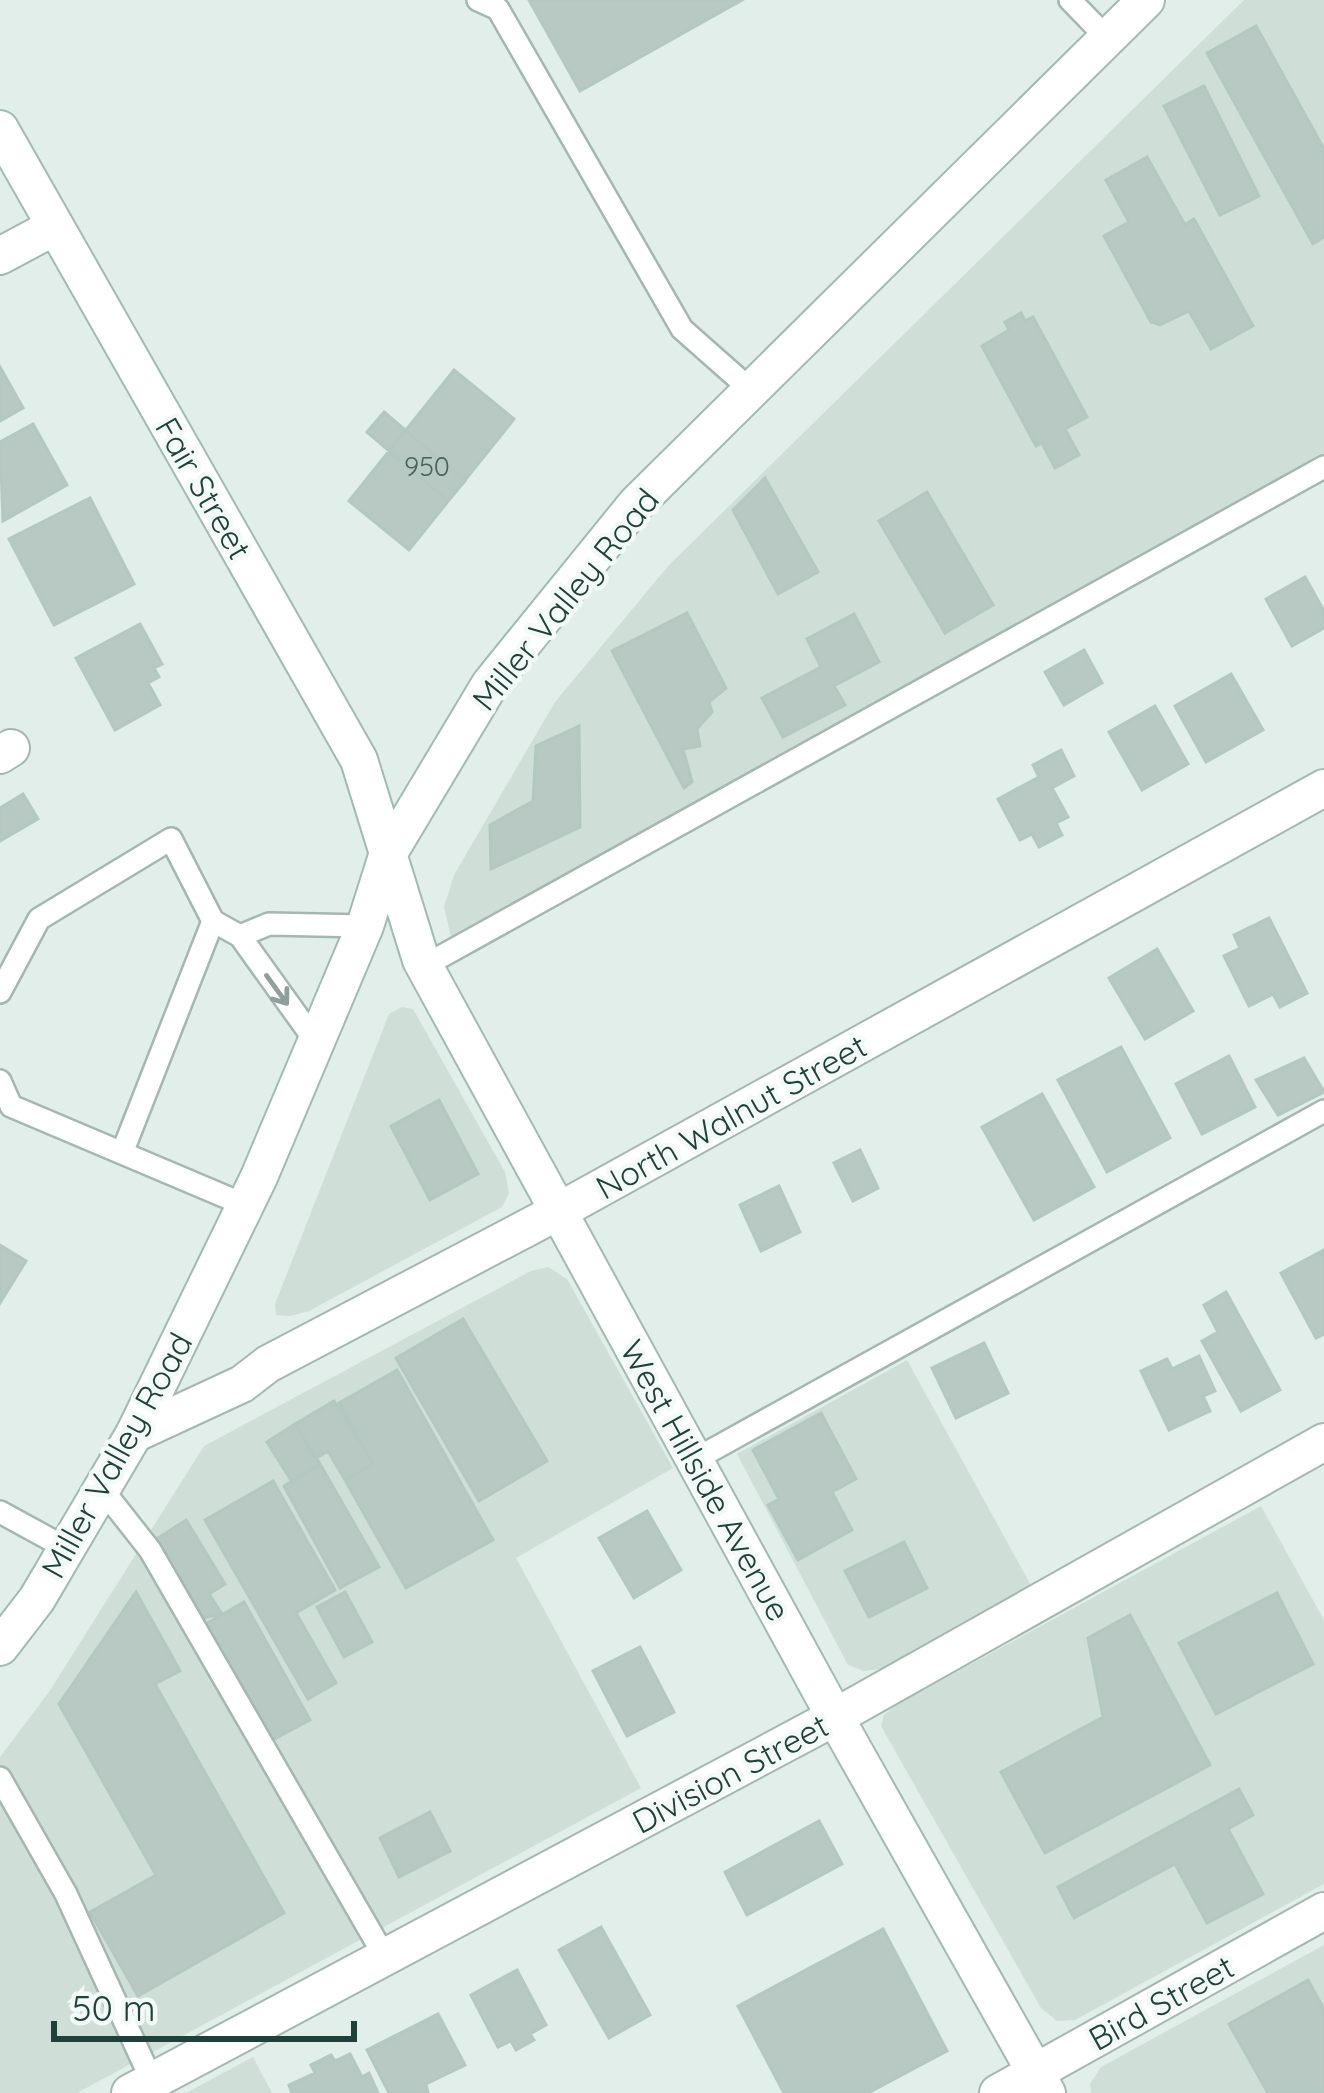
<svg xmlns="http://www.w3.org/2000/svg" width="1324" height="2093" font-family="Quicksand,sans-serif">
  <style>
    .built { fill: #d0ded8 }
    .building { fill: #b7c9c2; stroke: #b3c8c1; stroke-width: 3 }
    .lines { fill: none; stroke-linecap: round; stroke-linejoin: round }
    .lane-casing { stroke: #a4b7b1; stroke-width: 26 }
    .street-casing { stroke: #a4b7b1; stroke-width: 40 }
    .secondary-casing { stroke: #9fbbb2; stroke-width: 40 }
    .lane { stroke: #fff; stroke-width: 21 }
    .street { stroke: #fff; stroke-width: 36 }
    .secondary { stroke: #fff; stroke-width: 36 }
    .oneway { stroke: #8fa09c }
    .labels { text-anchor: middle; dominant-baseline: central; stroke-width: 9; stroke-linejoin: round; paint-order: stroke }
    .number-label { font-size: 27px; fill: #45635c }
    .street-label { font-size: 33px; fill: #1f413a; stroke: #f3faf7 }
  </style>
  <rect width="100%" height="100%" fill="#e2eee9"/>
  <path class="built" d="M1244 0H1324V477L455 954 444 907 454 875 555 702 669 565Z
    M402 1007 413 1009 505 1172 509 1193 502 1207 309 1311 290 1316 276 1315 275 1304 389 1014Z
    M548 1267 567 1279 673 1468 516 1558 641 1788 77 2093H0V1757L49 1692 204 1446 531 1271Z
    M907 1360 1033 1589 887 1668 864 1671 848 1665 737 1454Z
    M1261 1506 1324 1620V1884L1075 2020 1057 2021 1041 2008 881 1726 884 1715 896 1705Z
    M1324 1945V2093H1091L1090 2084 1101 2067Z
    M253 2057 272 2093H186Z"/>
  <path class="building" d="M529 0H742L580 91Z
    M1256 26 1324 149V237L1313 244 1207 53Z
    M1204 86 1259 196 1220 215 1164 106Z
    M1147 157 1185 225 1194 219 1253 326 1211 349 1189 311 1160 325 1151 322 1104 236 1129 222 1106 180Z
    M1021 313 1025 321 1033 317 1087 417 1065 429 1079 455 1055 468 1042 443 1036 446 982 346 1009 330 1005 322Z
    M0 367 23 408 0 421Z
    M454 370 514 419 409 550 349 501Z
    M384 412 465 481 448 501 367 432Z
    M33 424 67 485 3 521 0 442Z
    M765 478 818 572 778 594 733 510Z
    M927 492 993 605 945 633 879 521Z
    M90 498 134 584 54 625 9 539Z
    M1305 577 1324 611V628L1292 646 1266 599Z
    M687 613 726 688 709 702 712 712 697 729 700 746 683 749 692 782 684 788 612 651Z
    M854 614 879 662 834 686 845 705 783 737 762 698 821 667 807 639Z
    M140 624 162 664 154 668 159 677 148 683 160 705 115 730 76 658Z
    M1084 650 1102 683 1064 705 1045 672Z
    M1231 674 1263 730 1206 762 1175 706Z
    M1155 706 1188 764 1142 790 1109 732Z
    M579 726 580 827 491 869 490 825 533 801 536 746Z
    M1061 750 1074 776 1052 788 1068 817 1056 823 1062 835 1039 847 1032 834 1020 840 998 799 1039 777 1033 765Z
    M23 794 38 819 0 841V808Z
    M1269 918 1307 993 1280 1007 1273 994 1249 1006 1224 956 1240 948 1234 935Z
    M1157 949 1193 1011 1145 1039 1109 978Z
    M1121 1047 1170 1138 1107 1172 1058 1080Z
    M1229 1056 1255 1107 1202 1134 1176 1084Z
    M1304 1058 1324 1092 1278 1115 1256 1080Z
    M1042 1094 1094 1187 1034 1220 982 1127Z
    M439 1100 478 1174 430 1200 391 1126Z
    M860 1150 878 1188 853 1201 834 1163Z
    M779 1186 800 1232 761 1251 740 1205Z
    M0 1245 26 1261 0 1303Z
    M1324 1250V1334L1316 1338 1281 1273Z
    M1226 1292 1280 1390 1241 1411 1202 1341 1218 1332 1204 1305Z
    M463 1319 547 1461 479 1501 396 1358Z
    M984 1343 1008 1393 956 1418 932 1368Z
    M1199 1356 1215 1391 1203 1396 1210 1411 1169 1430 1141 1371 1167 1359 1172 1369Z
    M397 1370 493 1540 406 1588 345 1480 373 1464 339 1403Z
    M334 1401 373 1464 345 1480 328 1451 315 1459 295 1424Z
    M821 1413 856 1479 832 1492 852 1530 798 1560 768 1505 779 1499 753 1450Z
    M295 1424 320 1464 292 1482 267 1442Z
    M320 1464 379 1567 340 1588 284 1486Z
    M273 1481 335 1590 296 1613 336 1683 308 1699 205 1520Z
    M647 1511 681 1570 634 1598 599 1538Z
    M186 1520 225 1584 209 1594 222 1614 203 1618 155 1540Z
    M904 1542 927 1588 869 1617 845 1571Z
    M136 1592 180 1671 155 1684 284 1913 138 1996 90 1912 156 1875 59 1704Z
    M345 1592 372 1642 344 1657 317 1607Z
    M1277 1593 1313 1664 1216 1714 1179 1643Z
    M244 1602 310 1720 267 1743 202 1626Z
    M1130 1615 1210 1765 1045 1853 1001 1772 1103 1717 1088 1638Z
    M640 1647 674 1712 627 1736 593 1671Z
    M1239 1789 1253 1815 1228 1829 1263 1894 1207 1923 1175 1864 1074 1918 1058 1887Z
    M430 1812 450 1851 399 1877 380 1838Z
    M819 1821 842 1864 747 1915 725 1872Z
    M601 1927 650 2015 609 2038 559 1950Z
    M883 1929 947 2051 868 2093H784L738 2006Z
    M517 1970 546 2025 530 2034 534 2040 516 2050 511 2041 498 2047 471 1995Z
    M1308 1980 1324 2009V2093H1268L1229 2024Z
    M438 2014 465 2065 426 2084 428 2093H389L367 2050Z
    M350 2054 362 2077 369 2073 378 2093H292L289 2085 315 2073 311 2065 331 2055 335 2061Z"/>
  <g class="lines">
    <defs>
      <path id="lane" d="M478 0 498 9 682 329 751 390
        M1070 0 1107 38
        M240 936 269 924 365 926
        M424 966 1324 467
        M0 992 39 919 171 839 213 921 240 936 316 1042
        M0 1081 11 1106 245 1205
        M122 1153 213 921
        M694 1460 1324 1111
        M102 1489 150 1550 385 1957
        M0 1512 66 1548
        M0 1778 66 1894 152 2081"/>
      <path id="street" d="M0 256 54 227
        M0 755 11 748
        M134 1434 242 1384 268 1364 559 1211 1324 788
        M130 2093 835 1717 1324 1442
        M998 2093 1324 1911"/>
      <path id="secondary" d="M0 129 359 760 421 960 835 1717 1047 2093
        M0 1647 37 1599 134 1434 259 1177 365 926 387 856 490 684 636 504 1146 0"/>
    </defs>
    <use href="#lane" class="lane-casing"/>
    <use href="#street" class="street-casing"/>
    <use href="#secondary" class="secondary-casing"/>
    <use href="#lane" class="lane"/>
    <use href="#street" class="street"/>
    <use href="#secondary" class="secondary"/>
  </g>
  <defs><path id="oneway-shaft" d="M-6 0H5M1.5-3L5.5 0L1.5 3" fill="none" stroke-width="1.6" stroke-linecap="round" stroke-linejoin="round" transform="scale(3)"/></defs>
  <use class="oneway" href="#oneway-shaft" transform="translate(277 990) rotate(54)"/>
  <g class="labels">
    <g class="number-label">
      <text x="427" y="466">950</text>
    </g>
    <g class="street-label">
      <text transform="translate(204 488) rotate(60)">Fair Street</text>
      <text transform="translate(565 599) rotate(-51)">Miller Valley Road</text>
      <text transform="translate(731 1116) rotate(-29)">North Walnut Street</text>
      <text transform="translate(116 1455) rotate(-61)">Miller Valley Road</text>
      <text transform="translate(706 1480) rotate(61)">West Hillside Avenue</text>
      <text transform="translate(730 1773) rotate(-28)">Division Street</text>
      <text transform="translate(1161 2002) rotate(-29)">Bird Street</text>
    </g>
  </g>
  <path d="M54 2021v18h300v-18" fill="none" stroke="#1f413a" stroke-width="6"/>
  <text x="72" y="2021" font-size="36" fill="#1f413a" stroke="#f3faf7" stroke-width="9" paint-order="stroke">50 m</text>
</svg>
